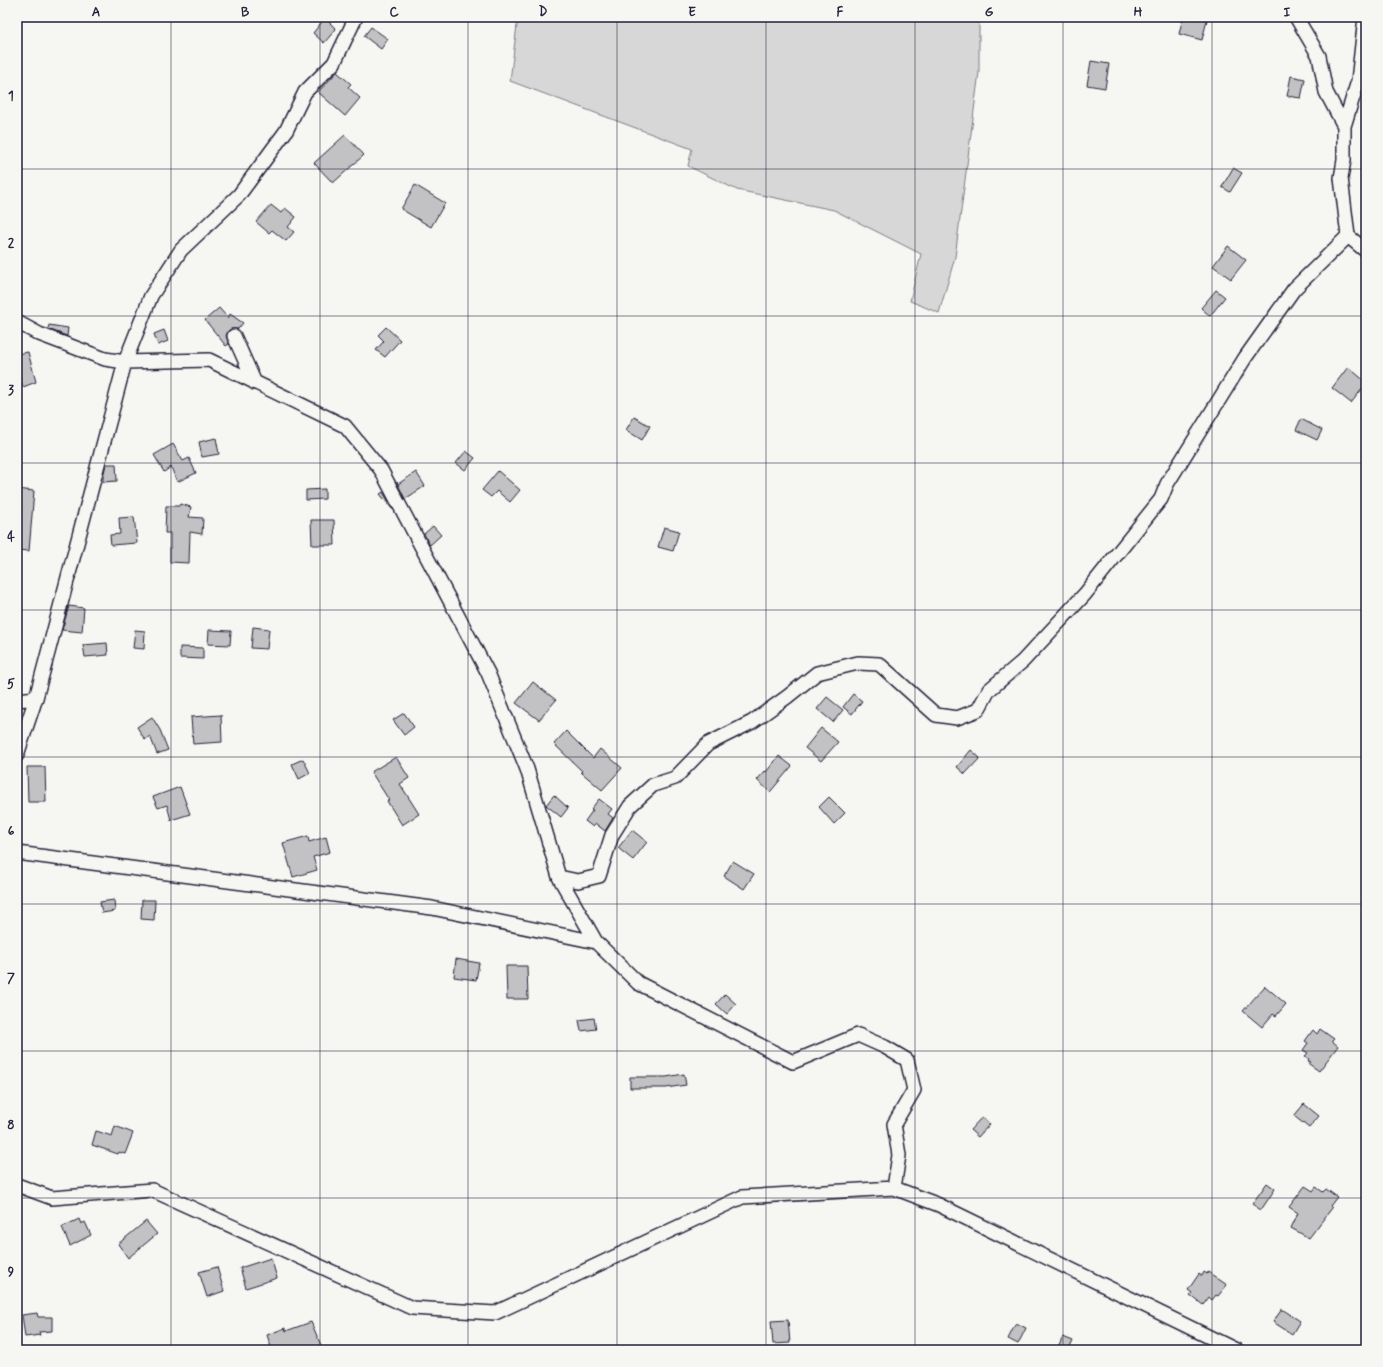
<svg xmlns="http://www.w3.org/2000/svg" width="1383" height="1367" font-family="Mynerve,sans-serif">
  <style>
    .green { fill: #d7d7d7; stroke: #7c7c89 }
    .building { fill: #c2c2c4; stroke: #22223b }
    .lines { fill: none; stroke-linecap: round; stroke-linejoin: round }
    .minor-casing { stroke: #22223b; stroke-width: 16 }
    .minor { stroke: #f6f6f2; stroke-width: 13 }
    .grid { fill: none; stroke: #22223b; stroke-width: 1; stroke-opacity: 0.55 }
    .neatline { fill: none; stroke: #22223b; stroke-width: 1.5 }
    .grid-label { font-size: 13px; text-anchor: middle; font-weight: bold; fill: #22223b }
  </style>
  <rect width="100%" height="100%" fill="#f6f6f2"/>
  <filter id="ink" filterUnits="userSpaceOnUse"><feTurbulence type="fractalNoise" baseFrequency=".025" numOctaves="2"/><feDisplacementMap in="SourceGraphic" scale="8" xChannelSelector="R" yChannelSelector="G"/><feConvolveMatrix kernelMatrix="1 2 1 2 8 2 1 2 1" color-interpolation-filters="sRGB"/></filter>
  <g filter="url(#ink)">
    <path class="green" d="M518 17H979V72L955 257 939 313 910 301 921 254 834 210 737 190 688 166 692 149 510 81Z"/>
    <path class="building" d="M1183 17H1193L1207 20 1202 40 1179 34Z
      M325 18 336 29 324 43 313 33Z
      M371 27 388 39 381 49 364 36Z
      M1091 61 1109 64 1105 88 1087 85Z
      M337 72 351 84 348 87 360 98 345 116 318 92Z
      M1291 76 1305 79 1301 98 1287 96Z
      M345 135 364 155 333 183 314 163Z
      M1233 168 1242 173 1230 192 1222 187Z
      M415 185 445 203 431 227 401 209Z
      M271 205 281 213 285 208 296 217 288 227 294 232 286 241 272 230 269 233 256 222Z
      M1228 246 1246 260 1231 279 1213 266Z
      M1216 290 1225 297 1210 316 1201 308Z
      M219 308 228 318 230 314 243 323 238 329H231L228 331 226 336 229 344 226 346 205 320Z
      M49 325 68 328 67 336 48 329Z
      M386 327 400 340 385 357 376 350 384 341 378 335Z
      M164 330 168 341 158 345 154 334Z
      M28 352 36 382 23 387 17 369V354Z
      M1348 367 1366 382V384L1351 403 1332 388Z
      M634 417 650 426 642 440 626 430Z
      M1301 419 1322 430 1317 440 1296 430Z
      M216 438 219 454 202 457 199 442Z
      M173 444 183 461 189 458 196 473 177 482 171 467 164 472 154 455Z
      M466 451 475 458 465 470 456 463Z
      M106 464H116L117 481 103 482V477Z
      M498 471 520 490 510 502 497 491 491 497 482 490Z
      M416 472 425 486 405 499 397 482 398 484Z
      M17 489 34 491 29 551 17 550V535L21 504 17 503Z
      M325 489V499L306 500V490Z
      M383 492 393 509H392L380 494Z
      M180 504 191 507 189 517 203 518 202 534 190 532 189 563 170 562V533H165L166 506H179Z
      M134 517 137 543 111 545 110 535 120 534 119 518Z
      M311 520H334L335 545H312Z
      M433 526 441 535 430 545 424 534Z
      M664 527 679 531 673 551 658 547Z
      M69 606 84 608 82 632 62 630Z
      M253 627 269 629 267 649 251 648Z
      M135 630 145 631 144 649 133 648Z
      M209 630 231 631 230 645 208 644Z
      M107 643 108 655 85 657 83 645Z
      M180 647 203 648V659L180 658Z
      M533 682 556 700 539 720 516 703Z
      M853 694 862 701 852 714 843 707Z
      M827 697 843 710 833 722 817 709Z
      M404 713 414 727 404 735 393 720Z
      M221 715 222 742 193 744 191 717Z
      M152 717 160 730 168 750 157 754 150 736 145 740 137 727Z
      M821 728 838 742 821 761 805 748Z
      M566 731 593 758 600 749 622 768 602 790 581 772 582 771 554 744Z
      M971 750 980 758 965 774 957 767Z
      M779 756 792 766 770 792 757 780 765 771 766 772Z
      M396 757 409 778 400 784 419 814 402 825 387 801 389 800 371 772Z
      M303 759 310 773 299 779 292 764Z
      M27 767H45L46 802H28Z
      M180 787 190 814 171 820 167 805 158 808 153 797Z
      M554 795 568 808 561 817 546 805Z
      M829 797 845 813 834 824 819 807Z
      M599 799 612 809 608 814 613 818 605 831 596 824 593 827 585 821 593 810 591 809Z
      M632 830 647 842 633 860 618 848Z
      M308 836 309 842 326 837 330 852 313 857 317 870 293 877 283 843Z
      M733 861 754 874 744 889 724 876Z
      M114 900 115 911 102 913 100 902Z
      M142 900H155L154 920 141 919Z
      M456 959 479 963 476 980 454 977Z
      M506 966H527L528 999H507Z
      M1265 986 1286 1004 1276 1016 1273 1014 1262 1027 1243 1011Z
      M725 994 736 1004 727 1014 716 1004Z
      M594 1018 596 1029 581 1031 579 1020Z
      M1320 1029 1334 1039 1332 1041 1338 1046 1319 1071 1309 1064 1311 1062 1308 1061 1309 1059 1305 1056 1308 1053 1303 1050 1308 1043 1305 1041 1313 1030 1317 1034Z
      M684 1074 686 1085 666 1088H630V1077H666Z
      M1304 1104 1319 1116 1309 1128 1294 1116Z
      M982 1117 990 1124 978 1137 970 1130Z
      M115 1126 133 1133 125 1154 119 1152 118 1154 92 1145 96 1131 112 1136Z
      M1267 1183 1275 1189 1261 1210 1252 1204Z
      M1305 1186 1313 1191 1316 1187 1323 1192 1326 1189 1337 1197 1330 1206 1332 1208 1309 1238 1291 1228 1298 1213 1289 1207Z
      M79 1219 81 1224 85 1222 91 1235 70 1246 62 1227Z
      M146 1221 157 1234 128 1258 118 1244Z
      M271 1258 277 1278 246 1288 240 1268Z
      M217 1267 224 1291 207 1297 199 1272Z
      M1204 1272 1207 1274 1208 1272 1227 1285 1218 1296 1216 1295 1212 1300 1209 1297 1203 1305 1190 1295 1192 1293 1188 1290 1199 1274 1202 1276Z
      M1282 1309 1300 1321 1292 1334 1273 1322Z
      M37 1313 38 1317H52V1331L39 1332 40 1335 25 1337 22 1315Z
      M788 1320 790 1343 773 1344 771 1321Z
      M311 1322 323 1350H272L267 1335 285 1328 286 1331Z
      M1016 1323 1026 1328 1018 1344 1008 1339Z
      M1063 1337 1073 1341 1069 1350H1057Z"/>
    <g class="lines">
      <defs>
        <path id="minor" d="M1296 17 1319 56 1326 92 1344 126V160L1341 178 1348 236
          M1344 126 1358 81 1365 17
          M17 322 39 334 105 359 125 362 209 360 345 426 381 470 488 673 527 769 559 877 596 942
          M234 336 255 383
          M17 700 36 698
          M17 755 36 698 125 362 151 296 181 250 239 195 286 131 305 92 334 63 356 17
          M17 853 432 908 596 942 638 983 793 1062 858 1035 885 1047 907 1060 914 1090 894 1124 899 1155 894 1188
          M559 877 578 881 599 876 612 835 630 806 653 785 675 778 708 744 752 722 787 697 817 673 858 663 879 664 936 715 957 718 978 710 989 690 1023 661 1085 594 1161 499 1167 484 1245 358 1294 289 1348 236 1366 251
          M17 1185 52 1198 152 1190 412 1308 495 1313 742 1197 894 1188 939 1205 1236 1350"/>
      </defs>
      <use href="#minor" class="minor-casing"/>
      <use href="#minor" class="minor"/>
    </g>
  </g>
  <path class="grid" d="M171 17V1350M320 17V1350M468 17V1350M617 17V1350M766 17V1350M915 17V1350M1063 17V1350M1212 17V1350M17 169H1366M17 316H1366M17 463H1366M17 610H1366M17 757H1366M17 904H1366M17 1051H1366M17 1198H1366"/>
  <rect width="1383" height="1367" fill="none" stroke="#f6f6f2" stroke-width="44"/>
  <rect x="22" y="22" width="1339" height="1323" class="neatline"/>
  <g class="grid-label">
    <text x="96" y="16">A</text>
    <text x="245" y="16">B</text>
    <text x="394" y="16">C</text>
    <text x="543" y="16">D</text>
    <text x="692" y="16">E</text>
    <text x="840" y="16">F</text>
    <text x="989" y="16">G</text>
    <text x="1138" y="16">H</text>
    <text x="1287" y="16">I</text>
    <text x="11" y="100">1</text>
    <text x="11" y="247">2</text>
    <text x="11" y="394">3</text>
    <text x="11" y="541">4</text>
    <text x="11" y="688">5</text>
    <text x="11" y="835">6</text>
    <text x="11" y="982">7</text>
    <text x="11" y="1129">8</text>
    <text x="11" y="1276">9</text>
  </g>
</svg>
